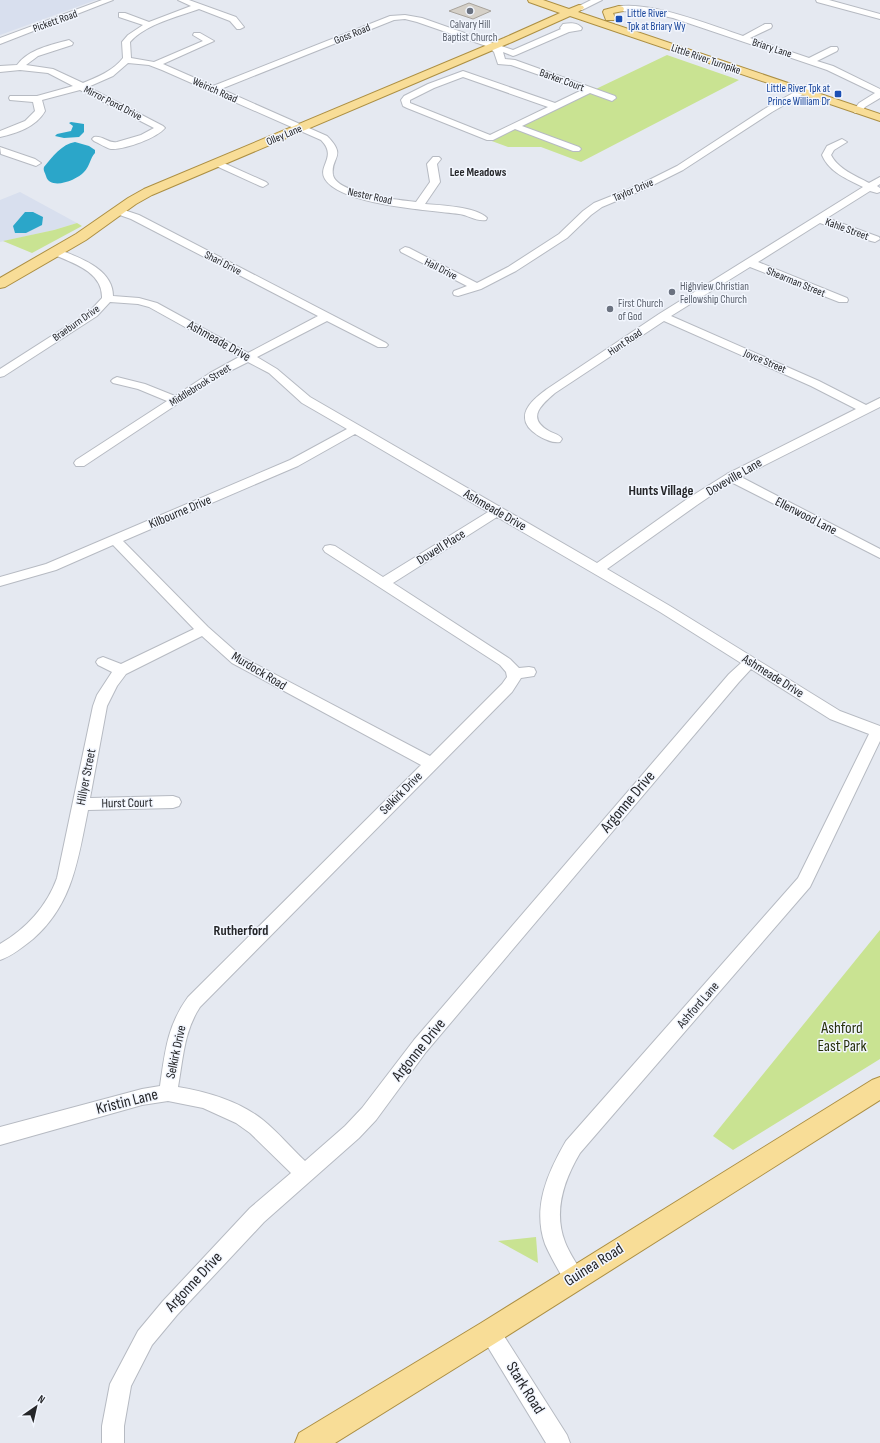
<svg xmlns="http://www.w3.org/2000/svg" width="880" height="1443" font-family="'Sofia Sans Condensed',sans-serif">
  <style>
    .built { fill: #d8dfee }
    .green { fill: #c9e392 }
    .water { fill: #2ba6c9 }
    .building { fill: #d5d0c8; stroke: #a8a39c }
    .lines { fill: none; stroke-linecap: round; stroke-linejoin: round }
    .minor-casing { stroke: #b6bac2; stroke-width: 2 }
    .major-casing { stroke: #ac8f43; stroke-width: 2 }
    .minor { fill: #fff; fill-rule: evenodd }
    .major { fill: #f8dd97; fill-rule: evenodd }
    .worship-dot { fill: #6b7280; stroke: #f2f6fe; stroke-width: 1.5 }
    .transit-dot { fill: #1a4fb4; stroke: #f2f6fe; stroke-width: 1.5 }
    .labels { text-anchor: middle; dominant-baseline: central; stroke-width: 3; stroke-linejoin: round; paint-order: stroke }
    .far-transit-label { font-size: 11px; fill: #164399; stroke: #f2f6fe; text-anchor: start }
    .far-street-label { font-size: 11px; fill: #252629; stroke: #f2f6fe }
    .far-worship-label { font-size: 11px; fill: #5b616d; stroke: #f2f6fe; text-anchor: start }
    .far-neighbourhood-label { font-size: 12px; font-weight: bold; fill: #252629; stroke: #f2f6fe }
    .street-label { font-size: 13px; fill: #252629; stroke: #f2f6fe }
    .neighbourhood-label { font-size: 14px; font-weight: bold; fill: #252629; stroke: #f2f6fe }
    .near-street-label { font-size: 16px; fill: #252629; stroke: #f2f6fe }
    .near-park-label { font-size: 16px; fill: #28320e; stroke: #f2f6fe }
  </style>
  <rect width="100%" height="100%" fill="#e5e9f1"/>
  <path class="built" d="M0 0H96L0 35Z
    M20 192 77 223 54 230 0 242V200Z"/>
  <path class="green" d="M667 55 739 80 581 162 541 147H508L489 140Z
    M77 223 82 226 32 253 3 241 54 230Z
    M880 930V1059L733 1150 713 1136Z
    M536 1237 538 1263 498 1241Z"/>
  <path class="water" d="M71 122 84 124V132L79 137 64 138 55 136 57 134 71 131 73 126 69 123Z
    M75 142 89 146 95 150V153C90 158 90 166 84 172 77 180 50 191 46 176 45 172 43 171 44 167 52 157 62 144 75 142Z
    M25 212H33L43 217 42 225 26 233H15L13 226Z"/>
  <path class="building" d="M469 3 491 11 473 19 449 11Z"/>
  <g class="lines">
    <defs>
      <path id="minor" d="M102 0H113L0 44V38Z
        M178 0H189L236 17 244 27 240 29H237L230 21 199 9C177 17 146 24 130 42L131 58 154 62 203 41 193 35 194 33H200L214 41 163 64 213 86 390 16 405 15 422 18 513 50 561 29 560 28 563 24C570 23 577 22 582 28L581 30 569 32 516 55 513 56 503 52 505 59 515 60 615 96 616 98 612 101 590 93 522 126 579 147 581 149 579 151H573L515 129 493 140H487L407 108 403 106 401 100 404 96 428 84 463 71 555 103 582 90 511 65 498 64 494 52 489 47 417 22 405 19 394 20 221 89 327 136C348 157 330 157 333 175 337 194 400 200 416 202L430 182 427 164 433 157H439L441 159 437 164 440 182 425 204C440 205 477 207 487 218L486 220C477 222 468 215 459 214 429 210 341 205 325 179 317 166 338 157 321 140L162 70 149 65 128 63 113 76 88 87 163 126 165 128C157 138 124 150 111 149 106 148 99 143 94 141L92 139 94 137C102 135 109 144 117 142L141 135 154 128 80 90 42 100 45 111C36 127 17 133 0 137V131L25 121 35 111 33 102 10 100 9 98 10 96H37L73 86 48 73 20 70 0 72V66L17 65C29 49 51 45 69 40L73 43 72 45 38 56 26 65 53 69 83 83C97 77 113 71 123 58L122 42 128 35 143 25 119 17V13H125L149 22 191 6ZM463 77 548 107 490 135 410 103V100L434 88Z
        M591 0H602L582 10H576L575 8Z
        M816 0H829L880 14V19L817 2Z
        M616 7C648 0 711 25 743 36L765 24H771L772 26 771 28 750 38 809 58 831 47H837L838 49 837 51 817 61 833 66 880 89V98L865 107 861 113H855L853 111 859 103 875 93 827 70 673 18 645 12 619 11H616Z
        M809 84 812 85 813 87 812 89 772 112 683 170 645 189 602 207 591 215 567 238 516 271 481 289 458 296 454 295 453 293 454 291 467 286 401 252 400 250 405 247 409 248 477 283 508 267 559 234 583 211 594 203 639 185 677 166 766 108Z
        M842 139 847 142 834 150 831 155C838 169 856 176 869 183L880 177V184L877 186 880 188V192L877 193 870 191 827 218 879 237 880 239 875 242 871 241 820 223 758 262 847 298 848 300 847 302H839L750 267 671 316 819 381 866 405 880 398V407L741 477 880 549V558L731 482 697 505 607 569 670 606 840 711 880 726V741L810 887 580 1153C564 1180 553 1211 565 1242 570 1255 579 1266 584 1278L581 1285 574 1288 567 1285C559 1271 551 1258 545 1244 532 1207 548 1172 566 1141L798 878 869 734 830 719 751 669 739 682 426 1052 376 1120 359 1138 264 1222 177 1315 152 1345 131 1386 124 1426V1443H102V1426L110 1384 138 1331 163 1301 250 1208 291 1173 250 1133 236 1123 203 1108 168 1101 142 1105 0 1145V1127L142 1089 160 1086C165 1052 167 1026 188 997L421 765 232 663 202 636 126 674 117 686 107 706 90 798 173 796 179 798 181 802 179 806 173 808 88 810C78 859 73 904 33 939 23 947 12 956 0 960V944C26 929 47 906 57 878L93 706 97 695 112 672 98 665 96 662 98 659 103 657 121 664 194 629 113 545 56 570 0 586V577L46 564 290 460 347 429 302 403 269 373 248 362 218 377 84 466H76L74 463 76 460 167 401 138 389 113 383 111 381 113 379 117 377 145 384 175 396 210 373 239 357 149 307 138 304 110 302 97 316 4 376 0 377V369L89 312 102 298C103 272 73 263 52 254L51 252 56 249 60 250C80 258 113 269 113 296L139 298 157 303 248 353 318 316 131 219 114 213 113 211 114 209 118 208 139 215 386 343 388 345 386 347H378L327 321 257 357 277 369 310 397 597 563 687 499 727 474 856 409 811 386 664 321 555 393C541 405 526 418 549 431 554 434 559 434 562 439L560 442C549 444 525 431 525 418 524 406 539 395 547 389L659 314 863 187C847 179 829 172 822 155L827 146ZM355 434 488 512 383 577 335 546 330 545 325 546 323 549 325 552 500 665 506 672 507 677 502 684 430 756 242 657 208 627 123 541 298 466ZM497 517 660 612 741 663 729 674 414 1040 362 1108 345 1126 305 1161C291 1148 278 1132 263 1120 239 1101 208 1092 178 1087 183 1059 184 1031 200 1007L512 692 521 678 534 676 536 672 534 668 529 667 519 668 510 659 393 583Z
        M0 147 35 159 41 163 36 166 1 154Z
        M217 160 266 182 268 184 263 187 260 186 214 165 212 163Z
        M490 1322 497 1325 567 1435 570 1443H546L483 1339 480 1332 483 1325Z"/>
      <path id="major" d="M528 0H543L569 9 579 5 583 6 584 8 578 12 880 114V121L570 16 512 42 152 195 136 204 86 240 5 287 0 288V278L76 234 128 198 144 189 504 38 560 13 529 2Z
        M619 6 623 7 624 9 623 11 613 13 615 18 614 20H606L603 12 604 10Z
        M880 1077V1100L499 1341 335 1443H295L299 1433 481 1323 872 1080Z"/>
    </defs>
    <use href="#minor" class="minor-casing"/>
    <use href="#major" class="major-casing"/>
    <use href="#minor" class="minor"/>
    <use href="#major" class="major"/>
  </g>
  <g class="worship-dot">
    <circle cx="470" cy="11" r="4"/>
    <circle cx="672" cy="292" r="4"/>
    <circle cx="610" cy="309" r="4"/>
  </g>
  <g class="transit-dot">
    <rect x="615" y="15" width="8" height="8" rx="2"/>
    <rect x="834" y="90" width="8" height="8" rx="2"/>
  </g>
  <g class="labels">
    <g class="far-transit-label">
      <text x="627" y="13">Little River<tspan x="627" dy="13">Tpk at Briary Wy</tspan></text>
      <text x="830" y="88" text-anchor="end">Little River Tpk at<tspan x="830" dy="13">Prince William Dr</tspan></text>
    </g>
    <g class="far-street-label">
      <text transform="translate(55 21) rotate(-20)">Pickett Road</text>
      <text transform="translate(352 34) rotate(-22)">Goss Road</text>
      <text transform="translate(772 48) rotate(18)">Briary Lane</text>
      <text transform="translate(706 59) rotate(19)">Little River Turnpike</text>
      <text transform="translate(562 80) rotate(20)">Barker Court</text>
      <text transform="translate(215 90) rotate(24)">Weirich Road</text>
      <text transform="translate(113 103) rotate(27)">Mirror Pond Drive</text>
      <text transform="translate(284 135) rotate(-23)">Olley Lane</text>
      <text transform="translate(633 190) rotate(-23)">Taylor Drive</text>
      <text transform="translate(370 196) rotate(12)">Nester Road</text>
      <text transform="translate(847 229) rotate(20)">Kahle Street</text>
      <text transform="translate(223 263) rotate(27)">Shari Drive</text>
      <text transform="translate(441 269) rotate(27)">Hall Drive</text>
      <text transform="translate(796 282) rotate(22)">Shearman Street</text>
      <text transform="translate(76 323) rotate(-35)">Braeburn Drive</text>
      <text transform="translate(625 342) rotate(-34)">Hunt Road</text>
      <text transform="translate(765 361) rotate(23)">Joyce Street</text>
      <text transform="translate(200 385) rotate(-32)">Middlebrook Street</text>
    </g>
    <g class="far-worship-label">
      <text x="470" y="24" text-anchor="middle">Calvary Hill<tspan x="470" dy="13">Baptist Church</tspan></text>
      <text x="680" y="286">Highview Christian<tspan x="680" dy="13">Fellowship Church</tspan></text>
      <text x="618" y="303">First Church<tspan x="618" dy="13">of God</tspan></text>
    </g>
    <g class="far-neighbourhood-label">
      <text x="478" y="172">Lee Meadows</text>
    </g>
    <g class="street-label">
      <text transform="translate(219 341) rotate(29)">Ashmeade Drive</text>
      <text transform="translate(734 477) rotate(-30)">Doveville Lane</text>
      <text transform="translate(495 510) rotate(30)">Ashmeade Drive</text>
      <text transform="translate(180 512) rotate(-23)">Kilbourne Drive</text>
      <text transform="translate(806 516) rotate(27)">Ellenwood Lane</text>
      <text transform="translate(441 547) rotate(-32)">Dowell Place</text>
      <text transform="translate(259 671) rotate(31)">Murdock Road</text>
      <text transform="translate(773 676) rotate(32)">Ashmeade Drive</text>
      <text transform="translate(86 777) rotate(-79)">Hillyer Street</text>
      <text transform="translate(401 793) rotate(-45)">Selkirk Drive</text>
      <text transform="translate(127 803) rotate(-1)">Hurst Court</text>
      <text transform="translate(698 1005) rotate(-49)">Ashford Lane</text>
      <text transform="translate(176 1052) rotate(-78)">Selkirk Drive</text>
    </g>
    <g class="neighbourhood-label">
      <text x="661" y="490">Hunts Village</text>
      <text x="241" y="930">Rutherford</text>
    </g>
    <g class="near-street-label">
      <text transform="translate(628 802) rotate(-50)">Argonne Drive</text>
      <text transform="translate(419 1050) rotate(-51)">Argonne Drive</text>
      <text transform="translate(127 1102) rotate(-14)">Kristin Lane</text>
      <text transform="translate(594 1265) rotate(-32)">Guinea Road</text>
      <text transform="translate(194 1282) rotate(-47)">Argonne Drive</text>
      <text transform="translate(525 1388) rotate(58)">Stark Road</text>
    </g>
    <g class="near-park-label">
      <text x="842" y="1028">Ashford<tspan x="842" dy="18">East Park</tspan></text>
    </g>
  </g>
  <g transform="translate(36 1407) rotate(34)" stroke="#f2f6fe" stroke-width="3" paint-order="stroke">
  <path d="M0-3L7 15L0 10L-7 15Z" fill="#252629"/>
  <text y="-6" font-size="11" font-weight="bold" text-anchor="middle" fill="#252629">N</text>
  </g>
</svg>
